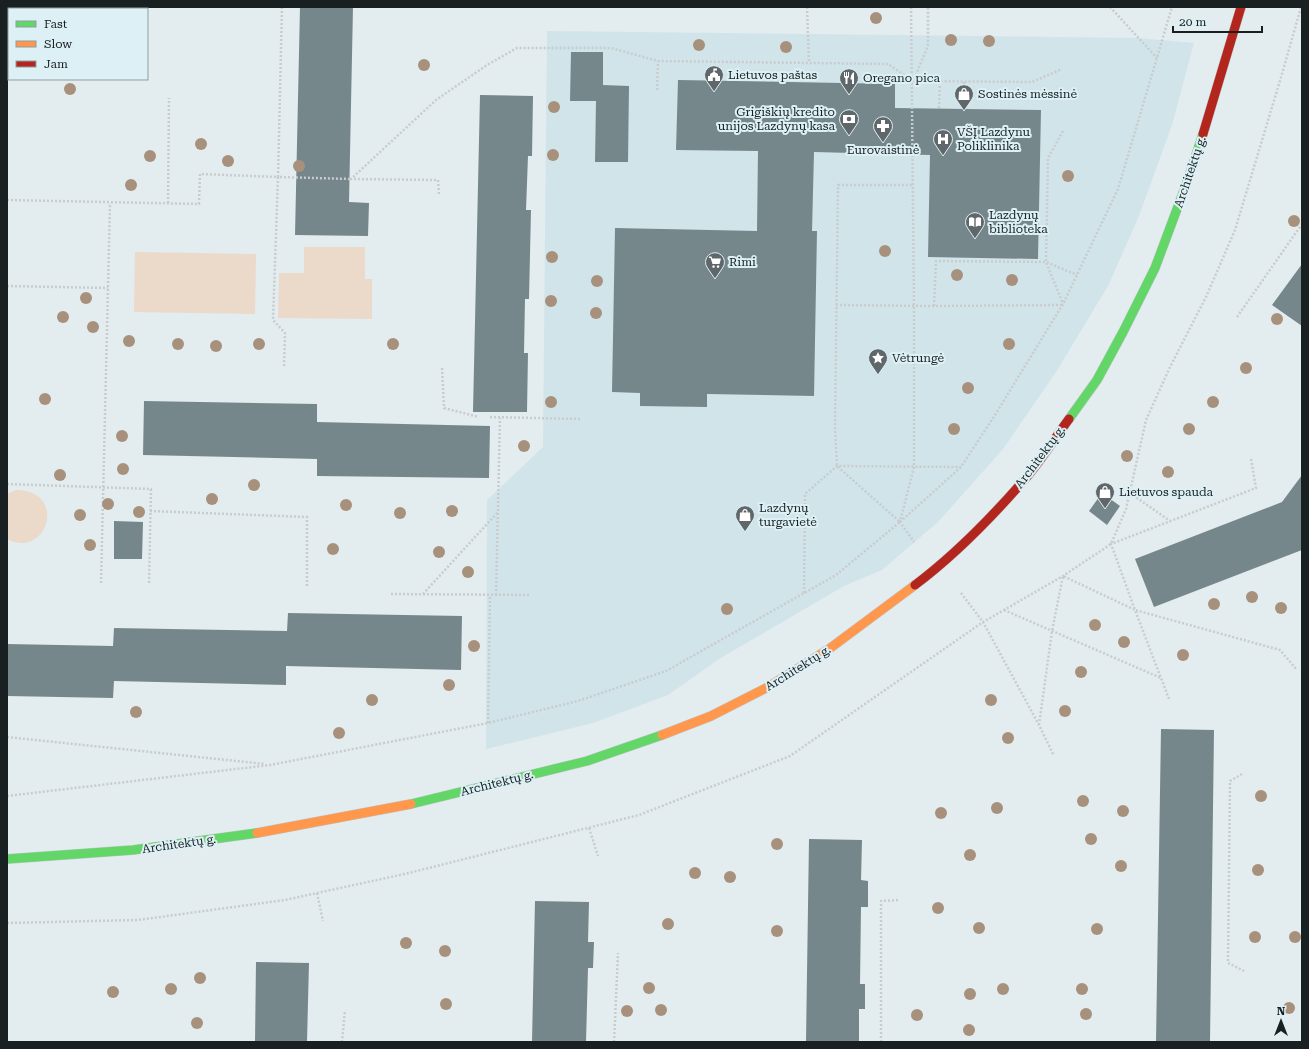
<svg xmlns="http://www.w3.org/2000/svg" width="1309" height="1049" font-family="'Roboto Serif',serif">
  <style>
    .built { fill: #d1e4ea }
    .green { fill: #ebd9ca }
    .building { fill: #76878b }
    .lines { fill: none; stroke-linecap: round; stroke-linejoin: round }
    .fast-casing { stroke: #c0c8ca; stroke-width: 10 }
    .slow-casing { stroke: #c0c8ca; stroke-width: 10 }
    .jam-casing { stroke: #c0c8ca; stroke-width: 10 }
    .path { stroke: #c9cccd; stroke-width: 2.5; stroke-dasharray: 2 2; stroke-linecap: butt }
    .fast { stroke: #63d668; stroke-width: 9 }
    .slow { stroke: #ff974d; stroke-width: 9 }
    .jam { stroke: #b3261e; stroke-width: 9 }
    .tree { fill: #a8917c }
    .labels { text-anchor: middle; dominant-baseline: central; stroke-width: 4; stroke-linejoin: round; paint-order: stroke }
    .poi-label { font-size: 12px; fill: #192022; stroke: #ddf0f5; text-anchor: start }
    .street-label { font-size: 12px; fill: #192022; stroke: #ddf0f5 }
  </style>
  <rect width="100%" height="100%" fill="#e3ecef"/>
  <path class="built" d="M547 31 1138 38 1194 43 1172 125 1139 216 1108 286 1056 372 1003 449 938 522 882 570 844 586 719 659 668 695 593 723 486 749 487 500 543 447Z"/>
  <path class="green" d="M304 247H365V279H372V319L278 318 279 273H304Z
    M135 252 256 254 255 314 134 312Z
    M16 490C68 490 48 560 7 539V494Z"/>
  <path class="building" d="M300 7H353L349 202 369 203 368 236 295 235Z
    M571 52H603V85L629 86 628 162H595L596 101H570Z
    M678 80 895 84V108L1041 110 1038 259 928 257 930 155 814 152 812 231H817L814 396 707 394V407L640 406V393L612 392 615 228 757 231 758 151 676 150Z
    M480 95 533 96 532 156H528L526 210H531L529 299H525L524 353H528L527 412H473Z
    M1302 264V326L1272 305Z
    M144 401 317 404V422L490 426 489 478 317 476V459L143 455Z
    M1302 475V550L1154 607 1135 559 1282 502Z
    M1102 493 1120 506 1107 525 1089 511Z
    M114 521 143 522 142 559H114Z
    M288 613 462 616 461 670 286 666V685L114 681 113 698 7 696V644L113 646 114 628 287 631Z
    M1161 729 1214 730 1210 1042H1156Z
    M809 839 862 840 861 880 868 881V907H861L860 984H865V1009H859V1042H806Z
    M535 901 589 902 588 942H594L593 968H588L586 1042H532Z
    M256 962 309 963 307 1042H255Z"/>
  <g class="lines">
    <defs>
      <path id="fast" d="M1069 419 1097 380 1123 332 1155 268 1186 185 1203 134
        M411 804 587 761 662 735
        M7 859 133 850 257 833"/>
      <path id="slow" d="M662 735 711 716 768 687 829 649 915 585
        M257 833 411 804"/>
      <path id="jam" d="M1203 134 1241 7
        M915 585C955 555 992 517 1025 479 1041 461 1054 439 1069 419"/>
    </defs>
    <use href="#fast" class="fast-casing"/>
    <use href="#slow" class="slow-casing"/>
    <use href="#jam" class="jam-casing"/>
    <path class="path" d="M282 7 278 177 351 179
      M807 7 809 63
      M911 7 914 306V467L900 522 914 542
      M1110 7 1157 58
      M7 47H9
      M914 79 928 46V7
      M964 82V109
      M657 90 658 61
      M939 108 940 82
      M1063 131 1048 158 1046 262 1063 304
      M439 194 438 180 351 179 436 100 487 65 517 48H611L658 61 888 64 913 81 1032 82 1062 69
      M7 200 199 204 200 174 278 177 273 320 285 333 284 367
      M168 203 169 98
      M7 286 108 288
      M836 305 934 306 1063 305
      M934 306 936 261 1046 262 1077 275
      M1237 317 1302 224
      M442 368 444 408 479 417
      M490 417 580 419
      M1251 459 1256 488 1111 544 1135 610 1280 650 1297 670
      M7 484 151 489 149 584
      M1130 493 1170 521
      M150 511 307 517V587
      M900 522 961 467 995 415 1063 304 1118 189 1172 7
      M101 583 110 203
      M804 593 805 494 837 466 961 467
      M961 593 983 622 1039 725 1054 756
      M391 594 529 595
      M423 594 498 512
      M496 595 500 418
      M1004 610 1161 678
      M488 723 490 595
      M1039 725 1052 631 1063 576 1135 610 1169 699
      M7 737 265 764
      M1242 774 1230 781 1228 963 1244 971
      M7 796 270 765 488 723 578 701 666 671 836 575 900 522 837 466 835 428 838 185H914
      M589 828 598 856
      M317 893 323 921
      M7 923 138 920 285 900 409 873 639 815 790 756 983 622 1063 576 1111 544 1126 509 1146 420 1170 367 1206 297 1235 230 1282 74 1301 7
      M342 1042 345 1010
      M614 1042 618 953
      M881 1042V901L900 900"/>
    <use href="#fast" class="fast"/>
    <use href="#slow" class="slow"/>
    <use href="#jam" class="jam"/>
  </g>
  <g class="tree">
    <circle cx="876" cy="18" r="6"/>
    <circle cx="951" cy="40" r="6"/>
    <circle cx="989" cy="41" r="6"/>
    <circle cx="699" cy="45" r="6"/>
    <circle cx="786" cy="47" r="6"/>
    <circle cx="424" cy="65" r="6"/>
    <circle cx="70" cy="89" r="6"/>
    <circle cx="554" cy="107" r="6"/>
    <circle cx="201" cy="144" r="6"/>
    <circle cx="553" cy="155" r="6"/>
    <circle cx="150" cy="156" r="6"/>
    <circle cx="228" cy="161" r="6"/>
    <circle cx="299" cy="166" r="6"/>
    <circle cx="1068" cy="176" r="6"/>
    <circle cx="131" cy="185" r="6"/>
    <circle cx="1294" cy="221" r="6"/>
    <circle cx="885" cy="251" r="6"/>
    <circle cx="552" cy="257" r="6"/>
    <circle cx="957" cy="275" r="6"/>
    <circle cx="1012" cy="280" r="6"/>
    <circle cx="597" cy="281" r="6"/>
    <circle cx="86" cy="298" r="6"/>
    <circle cx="551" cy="301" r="6"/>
    <circle cx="596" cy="313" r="6"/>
    <circle cx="63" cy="317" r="6"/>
    <circle cx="1277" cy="319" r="6"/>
    <circle cx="93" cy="327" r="6"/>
    <circle cx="129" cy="341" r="6"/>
    <circle cx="178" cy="344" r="6"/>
    <circle cx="259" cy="344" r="6"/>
    <circle cx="393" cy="344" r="6"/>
    <circle cx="1009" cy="344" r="6"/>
    <circle cx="216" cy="346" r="6"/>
    <circle cx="1246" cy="368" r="6"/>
    <circle cx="968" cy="388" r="6"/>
    <circle cx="45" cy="399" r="6"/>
    <circle cx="551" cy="402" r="6"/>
    <circle cx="1213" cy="402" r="6"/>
    <circle cx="954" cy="429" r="6"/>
    <circle cx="1189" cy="429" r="6"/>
    <circle cx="122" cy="436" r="6"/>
    <circle cx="524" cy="446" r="6"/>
    <circle cx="1127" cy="456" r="6"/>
    <circle cx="123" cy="469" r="6"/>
    <circle cx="1168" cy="472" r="6"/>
    <circle cx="60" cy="475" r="6"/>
    <circle cx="254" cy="485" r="6"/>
    <circle cx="212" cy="499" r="6"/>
    <circle cx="108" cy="504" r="6"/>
    <circle cx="346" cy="505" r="6"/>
    <circle cx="452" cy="511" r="6"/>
    <circle cx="139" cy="512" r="6"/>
    <circle cx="400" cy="513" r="6"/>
    <circle cx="80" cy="515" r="6"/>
    <circle cx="90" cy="545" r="6"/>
    <circle cx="333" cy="549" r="6"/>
    <circle cx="439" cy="552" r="6"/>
    <circle cx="468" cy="572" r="6"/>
    <circle cx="1252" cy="597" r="6"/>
    <circle cx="1214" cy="604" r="6"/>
    <circle cx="1281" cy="608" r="6"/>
    <circle cx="727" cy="609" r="6"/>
    <circle cx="1095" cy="625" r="6"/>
    <circle cx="1124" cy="642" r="6"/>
    <circle cx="474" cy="646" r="6"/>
    <circle cx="1183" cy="655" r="6"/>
    <circle cx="1081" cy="672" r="6"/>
    <circle cx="449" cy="685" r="6"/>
    <circle cx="372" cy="700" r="6"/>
    <circle cx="991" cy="700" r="6"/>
    <circle cx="1065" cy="711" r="6"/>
    <circle cx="136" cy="712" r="6"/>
    <circle cx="339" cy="733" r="6"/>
    <circle cx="1008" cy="738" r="6"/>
    <circle cx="1261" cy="796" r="6"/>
    <circle cx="1083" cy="801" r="6"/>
    <circle cx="997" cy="808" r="6"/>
    <circle cx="1123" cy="811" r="6"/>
    <circle cx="941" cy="813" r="6"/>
    <circle cx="1091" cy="839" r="6"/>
    <circle cx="777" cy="844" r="6"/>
    <circle cx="970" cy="855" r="6"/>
    <circle cx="1121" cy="866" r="6"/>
    <circle cx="1258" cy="870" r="6"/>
    <circle cx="695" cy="873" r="6"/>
    <circle cx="730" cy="877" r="6"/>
    <circle cx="938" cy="908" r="6"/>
    <circle cx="668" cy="924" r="6"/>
    <circle cx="979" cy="928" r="6"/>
    <circle cx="1097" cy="929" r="6"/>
    <circle cx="777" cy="931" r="6"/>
    <circle cx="1255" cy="937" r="6"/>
    <circle cx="1295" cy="937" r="6"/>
    <circle cx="406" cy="943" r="6"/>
    <circle cx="445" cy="951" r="6"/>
    <circle cx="200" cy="978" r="6"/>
    <circle cx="649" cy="988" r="6"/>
    <circle cx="171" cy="989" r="6"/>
    <circle cx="1003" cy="989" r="6"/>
    <circle cx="1082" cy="989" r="6"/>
    <circle cx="113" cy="992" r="6"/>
    <circle cx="970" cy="994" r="6"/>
    <circle cx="446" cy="1004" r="6"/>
    <circle cx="1289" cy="1008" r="6"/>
    <circle cx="661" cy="1010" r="6"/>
    <circle cx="627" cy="1011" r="6"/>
    <circle cx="1086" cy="1014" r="6"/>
    <circle cx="917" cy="1015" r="6"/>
    <circle cx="197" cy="1023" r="6"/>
    <circle cx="969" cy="1030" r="6"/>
  </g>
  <defs>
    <symbol id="civic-pin" viewBox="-11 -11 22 30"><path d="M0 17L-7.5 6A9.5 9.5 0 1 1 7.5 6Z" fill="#60676a" stroke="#ddf0f5"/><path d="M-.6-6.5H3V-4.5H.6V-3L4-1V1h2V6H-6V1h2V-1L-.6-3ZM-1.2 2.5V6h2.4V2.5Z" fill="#fff"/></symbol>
    <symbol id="restaurant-pin" viewBox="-11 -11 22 30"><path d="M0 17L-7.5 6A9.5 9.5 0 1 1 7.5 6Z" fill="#60676a" stroke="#ddf0f5"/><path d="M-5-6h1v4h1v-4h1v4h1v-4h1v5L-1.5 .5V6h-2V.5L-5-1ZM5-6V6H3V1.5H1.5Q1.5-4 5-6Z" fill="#fff"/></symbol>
    <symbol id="shop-pin" viewBox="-11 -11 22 30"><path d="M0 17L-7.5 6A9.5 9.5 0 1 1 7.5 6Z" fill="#60676a" stroke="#ddf0f5"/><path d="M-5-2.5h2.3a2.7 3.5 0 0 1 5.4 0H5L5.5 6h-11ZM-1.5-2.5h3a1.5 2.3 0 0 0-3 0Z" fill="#fff"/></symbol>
    <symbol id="bank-pin" viewBox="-11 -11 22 30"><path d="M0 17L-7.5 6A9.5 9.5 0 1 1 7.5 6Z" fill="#60676a" stroke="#ddf0f5"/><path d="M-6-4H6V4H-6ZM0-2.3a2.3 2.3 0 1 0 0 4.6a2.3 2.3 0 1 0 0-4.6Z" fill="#fff"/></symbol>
    <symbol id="pharmacy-pin" viewBox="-11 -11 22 30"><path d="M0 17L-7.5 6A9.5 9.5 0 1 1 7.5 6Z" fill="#60676a" stroke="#ddf0f5"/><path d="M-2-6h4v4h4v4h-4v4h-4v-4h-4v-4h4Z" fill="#fff"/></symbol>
    <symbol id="hospital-pin" viewBox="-11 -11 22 30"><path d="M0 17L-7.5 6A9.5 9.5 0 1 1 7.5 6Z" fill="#60676a" stroke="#ddf0f5"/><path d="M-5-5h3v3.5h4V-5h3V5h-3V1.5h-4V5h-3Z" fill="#fff"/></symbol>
    <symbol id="library-pin" viewBox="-11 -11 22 30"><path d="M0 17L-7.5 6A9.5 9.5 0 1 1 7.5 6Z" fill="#60676a" stroke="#ddf0f5"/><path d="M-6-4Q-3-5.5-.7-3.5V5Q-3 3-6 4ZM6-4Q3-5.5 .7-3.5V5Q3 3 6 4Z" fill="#fff"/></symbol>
    <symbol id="supermarket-pin" viewBox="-11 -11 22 30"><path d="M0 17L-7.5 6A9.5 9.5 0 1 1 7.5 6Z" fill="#60676a" stroke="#ddf0f5"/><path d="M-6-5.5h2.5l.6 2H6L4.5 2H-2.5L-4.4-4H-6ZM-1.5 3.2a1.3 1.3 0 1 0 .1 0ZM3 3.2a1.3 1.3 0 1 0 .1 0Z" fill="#fff"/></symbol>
    <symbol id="sight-pin" viewBox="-11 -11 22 30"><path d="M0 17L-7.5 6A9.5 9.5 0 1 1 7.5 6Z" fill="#60676a" stroke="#ddf0f5"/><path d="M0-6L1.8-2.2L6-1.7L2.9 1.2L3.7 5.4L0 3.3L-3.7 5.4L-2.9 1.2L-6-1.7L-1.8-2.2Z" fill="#fff"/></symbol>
  </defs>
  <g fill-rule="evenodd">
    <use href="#civic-pin" x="703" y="64" width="22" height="30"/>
    <use href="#restaurant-pin" x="838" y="67" width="22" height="30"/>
    <use href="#shop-pin" x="953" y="83" width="22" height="30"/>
    <use href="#bank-pin" x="838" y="108" width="22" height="30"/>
    <use href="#pharmacy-pin" x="872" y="115" width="22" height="30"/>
    <use href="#hospital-pin" x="932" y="128" width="22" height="30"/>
    <use href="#library-pin" x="964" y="211" width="22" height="30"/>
    <use href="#supermarket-pin" x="704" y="251" width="22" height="30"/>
    <use href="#sight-pin" x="867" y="347" width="22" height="30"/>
    <use href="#shop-pin" x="1094" y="481" width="22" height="30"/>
    <use href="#shop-pin" x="734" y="504" width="22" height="30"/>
  </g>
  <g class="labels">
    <g class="poi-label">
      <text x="728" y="75">Lietuvos paštas</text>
      <text x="863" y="78">Oregano pica</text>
      <text x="978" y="94">Sostinės mėssinė</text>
      <text x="835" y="112" text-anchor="end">Grigiškių kredito<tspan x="835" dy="14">unijos Lazdynų kasa</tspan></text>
      <text x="957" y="132">VŠĮ Lazdynu<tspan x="957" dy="14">Poliklinika</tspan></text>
      <text x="883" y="150" text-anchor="middle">Eurovaistinė</text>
      <text x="989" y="215">Lazdynų<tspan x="989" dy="14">biblioteka</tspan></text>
      <text x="729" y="262">Rimi</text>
      <text x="892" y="358">Vėtrungė</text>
      <text x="1119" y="492">Lietuvos spauda</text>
      <text x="759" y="508">Lazdynų<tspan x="759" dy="14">turgavietė</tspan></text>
    </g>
    <g class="street-label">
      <text transform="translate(1190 172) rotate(-71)">Architektų g.</text>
      <text transform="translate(1040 457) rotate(-53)">Architektų g.</text>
      <text transform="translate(798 668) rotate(-32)">Architektų g.</text>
      <text transform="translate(497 783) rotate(-14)">Architektų g.</text>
      <text transform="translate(179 844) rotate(-8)">Architektų g.</text>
    </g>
  </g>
  <rect width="1309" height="1049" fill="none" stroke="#192022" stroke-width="16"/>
  <rect x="8" y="8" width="140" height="72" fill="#ddf0f5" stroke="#8f9da1"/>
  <rect x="16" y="21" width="20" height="6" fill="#63d668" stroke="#8f9da1"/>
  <text x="44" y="28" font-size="12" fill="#192022">Fast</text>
  <rect x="16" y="41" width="20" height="6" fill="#ff974d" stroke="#8f9da1"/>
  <text x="44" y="48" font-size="12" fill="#192022">Slow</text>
  <rect x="16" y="61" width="20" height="6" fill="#b3261e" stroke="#8f9da1"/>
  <text x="44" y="68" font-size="12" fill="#192022">Jam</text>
  <g transform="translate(1281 1021)" stroke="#ddf0f5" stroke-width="3" paint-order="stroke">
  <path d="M0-3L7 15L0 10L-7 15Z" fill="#192022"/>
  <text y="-6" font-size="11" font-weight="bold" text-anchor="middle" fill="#192022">N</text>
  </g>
  <path d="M1173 26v6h89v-6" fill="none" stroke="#192022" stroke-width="2"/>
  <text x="1179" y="26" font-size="12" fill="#192022" stroke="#ddf0f5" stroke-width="3" paint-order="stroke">20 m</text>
</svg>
